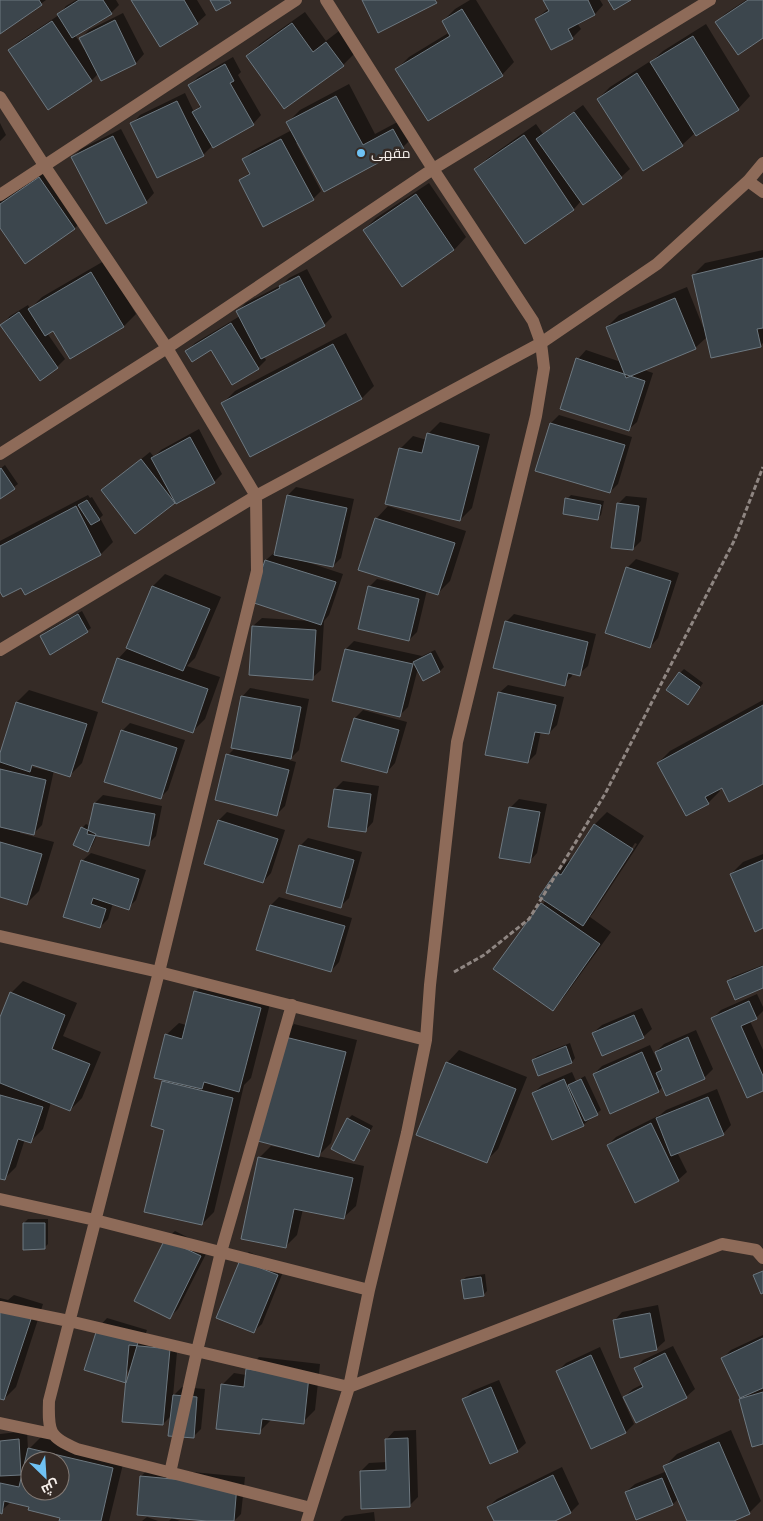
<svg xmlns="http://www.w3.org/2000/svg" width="763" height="1521" font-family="'IBM Plex Sans',Cairo,sans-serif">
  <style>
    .shadow { fill: #0007; fill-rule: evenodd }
    .building { fill: #3c464d; stroke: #6d7880; fill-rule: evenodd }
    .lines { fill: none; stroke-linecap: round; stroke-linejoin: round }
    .path { stroke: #8f8682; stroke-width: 3; stroke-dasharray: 5 2.5; stroke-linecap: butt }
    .minor { stroke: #8e6b59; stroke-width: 12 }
    .poi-dot { fill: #6fc2f4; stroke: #352b26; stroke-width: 2 }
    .labels { text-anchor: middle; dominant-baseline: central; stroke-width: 5; stroke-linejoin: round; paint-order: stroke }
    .poi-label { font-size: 14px; fill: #f7f0ec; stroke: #352b26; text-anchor: start }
  </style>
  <rect width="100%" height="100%" fill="#352b26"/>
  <path class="shadow" d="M0 0H46L0 33Z
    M76 0H116L119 5 111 13 75 35 84 49 86 48 81 38 89 30 123 13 144 54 136 63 102 80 99 73 91 81 10 50 18 42 59 15 66 6Z
    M133 0H197L206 15 197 23 160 45Z
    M470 0H476L514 62 502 75 397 69 409 57 450 32 443 21 455 9Z
    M544 0H600L603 5 595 14 577 23 581 29 572 38 552 48 536 19 549 8Z
    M746 0H763V37L717 22 725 14Z
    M305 12 326 41 339 31 355 53 343 65 248 57 260 44Z
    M706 24 750 96 738 109 696 135 695 133 682 145 598 99 610 87 649 62 650 63 663 51Z
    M233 57 241 72 238 75 261 115 253 124 213 146V145L203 155 132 124 140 115 185 93 194 112 201 105 190 85 198 77Z
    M349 84 375 134 405 118 415 135 403 147 296 143 321 191 313 199 241 181 250 172 244 159 252 151 292 130 288 122 300 110Z
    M583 105 630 169 621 177 583 204 581 201 574 209 525 242 476 170 488 158 536 124 543 134Z
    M0 123 6 135 0 141Z
    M121 129 154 193 146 202 73 157 81 149Z
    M48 170 83 220 75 228 25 262 0 226V202Z
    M429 183 466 237 454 250 364 230 376 218Z
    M763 250V343L760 346 707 337 695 348 644 370 653 373 637 422 628 430 578 359 586 350 621 362 607 327 619 315 687 287 703 327 705 326 693 275 705 263Z
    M104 261 136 314 124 326 70 357 53 330 47 333 65 359 57 367 2 325 10 316 28 305 30 309 42 297Z
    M307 269 332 317 324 325 264 356 266 360 258 368 212 348 187 351 195 343 240 316 238 311 246 303 283 284 289 278Z
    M346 333 374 386 362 398 223 403 235 391Z
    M559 415 632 437 618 484 610 492 551 423Z
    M440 422 490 434 472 508 460 520 401 448 413 436 427 440 428 434Z
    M199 429 222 474 214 482 175 500 135 532 103 490 150 452 154 457 161 450Z
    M5 465 18 484 0 498V469Z
    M296 487 354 499 341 558 333 566 307 560V562L343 574 329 615 324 621 321 670 312 678 253 626 262 618 311 621 253 602 266 560 275 552 288 495Z
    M88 495 90 498 92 497 103 515 100 518 113 542 101 554 25 593 21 586 0 589V541Z
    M571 495 604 501 601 515 597 519 567 499Z
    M626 496 647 498 641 541 633 549 618 504Z
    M388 506 466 531 450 581 438 593 427 590 417 632 409 640 369 587 377 579 405 585 406 583 376 519Z
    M636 559 679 573 658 638 650 647 627 568Z
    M165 574 221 597 195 658 187 666 220 677 205 719 193 731 118 659 129 647H128L153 586Z
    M82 611 91 628 87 631 41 636 45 632Z
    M514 614 596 634 588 666 579 674 573 673 572 676 564 684 506 622Z
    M354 641 422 656 435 650 444 667 440 671 423 679 418 668 408 707 400 715 346 649Z
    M684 669 703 683 692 699 680 673Z
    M508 685 564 697 557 725 549 733 541 731 536 754 528 762 499 693Z
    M250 688 309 699 299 750 289 760 296 762 285 806 277 814 228 755 235 748 242 697Z
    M29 690 98 712 82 763 70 775 54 770 42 825 33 834 20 831V833L54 842 39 891 27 903 0 895V757L17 702ZM35 764 50 769 49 771 32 767Z
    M763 700V783L722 787 719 789 720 791 708 803 658 763 670 751Z
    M363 710 407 722 395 763 387 772 355 718Z
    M130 723 185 740 168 790 160 798 122 731Z
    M343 781 379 786 373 822 365 831 335 789Z
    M103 795 162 806 156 836 148 844 97 835 92 846 88 850 82 828 86 824 90 826 95 803Z
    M519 799 547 804 537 853 529 862 511 807Z
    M227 812 285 830 271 873 263 882 219 820Z
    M607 812 644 836 594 912 590 917 611 932 564 997 552 1009 495 969 546 900 541 897 557 872 569 860 571 862 595 824ZM635 843 637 844 593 912H590Z
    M308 838 362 852 349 898 341 906 300 846Z
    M91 853 146 870 136 900 128 908 113 903 108 919 100 927 65 916 82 861Z
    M763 854V927L731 874 743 862Z
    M279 897 352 918 339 962 331 971 271 905Z
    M763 965V987L729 981 732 977Z
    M207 980 272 996 251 1078 244 1085 214 1212 202 1224 166 1129 163 1082 166 1079V1035L179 1023 186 1025 195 992Z
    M23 981 77 1003 63 1036 101 1052 82 1098 70 1110 51 1102 43 1129 31 1141 25 1139 16 1167 4 1179 0 1178V1020L11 993Z
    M757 994 763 1007V1011L756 1018 750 1021 763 1050V1090L713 1018 721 1010Z
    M642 1008 652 1029 643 1037 593 1033 602 1025Z
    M294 1024 357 1040 331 1143 318 1156 364 1166 356 1206 343 1218 303 1209 297 1235 285 1247 259 1158 271 1146 282 1148V1036Z
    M696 1030 713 1069 704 1078 663 1086 659 1091 594 1074 602 1066 650 1045 659 1064H661L656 1052 664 1044Z
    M570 1043 575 1058 572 1062 539 1075 533 1060 537 1056Z
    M459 1050 527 1077 498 1149 486 1161 447 1063Z
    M572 1072 576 1081 585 1076 601 1110 583 1125 534 1093 542 1085Z
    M717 1089 731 1125 723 1134 677 1152 687 1172 678 1180 608 1145 616 1137 660 1115 666 1110Z
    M352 1115 373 1126 357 1155 353 1159 348 1119Z
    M28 1219H48V1244L44 1248 24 1223Z
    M175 1231 209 1248 178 1309 170 1317 166 1239Z
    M249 1252 285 1267 262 1324 253 1332 241 1260Z
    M485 1274 487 1291 484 1294 462 1281 466 1277Z
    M14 1295 43 1304 16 1387 4 1399 0 1398V1298L8 1300Z
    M658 1305 665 1341 656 1349 614 1321 622 1312Z
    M107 1318 147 1330 144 1338 178 1341 173 1396 182 1387 205 1389 201 1429 193 1437 172 1415 163 1424 99 1327Z
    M763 1335V1442L740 1399 742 1398 723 1358 731 1350Z
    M673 1346 695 1389 686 1397H624L633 1389 643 1384 635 1369 643 1360Z
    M600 1347 634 1424 626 1432 592 1448 558 1371 566 1363Z
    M259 1357 320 1364 315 1410 303 1422 272 1419 259 1432 222 1385 234 1373 246 1375 247 1370Z
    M499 1380 526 1443 517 1451 464 1399 472 1391Z
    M416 1430 418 1497 410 1505 361 1471 369 1463 387 1462 386 1440 394 1431Z
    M731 1430 761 1501 749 1513 731 1521H688L679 1498 673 1504 626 1492 635 1484 667 1471 665 1466 677 1454Z
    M27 1431 28 1450 41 1437 125 1456 109 1521H60L61 1517 11 1502 0 1512V1434ZM30 1461H60V1491H30Z
    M562 1467 579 1504 571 1512 552 1521H495L488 1507 497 1499Z
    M150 1468 245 1477 241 1514 234 1521H221L141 1476Z
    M374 1512 375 1521H340L345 1516Z
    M147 1517 158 1521H142Z
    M172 1518 180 1521H169Z"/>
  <path class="building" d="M0 0H39L42 5 0 34Z
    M79 0H103L112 14 72 38 57 14Z
    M131 0H184L198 24 160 47Z
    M210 0H229L231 3 216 11Z
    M362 0H435L437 3 378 33Z
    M543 0H588L595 15 568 29 573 39 551 50 535 19 549 11Z
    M608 0H631L614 10Z
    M748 0H763V38L738 55 715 22Z
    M462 9 503 76 428 121 395 69 450 36 442 21Z
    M115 20 136 64 101 81 79 38Z
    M52 21 92 81 48 110 8 50Z
    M292 23 313 52 326 42 344 66 284 109 246 56Z
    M693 36 739 110 696 136 650 62Z
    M225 64 234 81 230 83 254 125 213 148 192 112 201 107 188 85Z
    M637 73 683 146 643 171 597 99Z
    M336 96 363 145 393 129 404 149 324 192 286 122Z
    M177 101 204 156 157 178 130 123Z
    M574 112 622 178 583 205 536 139Z
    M524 135 574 210 525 244 474 169Z
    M113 136 147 203 106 224 71 157Z
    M281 139 314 200 263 227 239 180 250 174 242 159Z
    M39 177 75 229 25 264 0 228V204Z
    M416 194 454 250 402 287 363 230Z
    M763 258V328L757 329 761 347 711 358 692 275Z
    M91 272 124 327 70 359 53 331 45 336 28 309Z
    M299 276 325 326 261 359 236 311 280 288 279 286Z
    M675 298 696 349 626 378 606 327Z
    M19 312 58 368 40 381 0 325Z
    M231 323 259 369 232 385 211 350 192 362 185 351Z
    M333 344 362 399 250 457 221 403Z
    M576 358 645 381 629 431 560 409Z
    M550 423 625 445 610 493 535 471Z
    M427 433 479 446 460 521 385 504 399 448 422 453Z
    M190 437 215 483 176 504 151 458Z
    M141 459 175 503 135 534 101 490Z
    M1 468 15 489 0 499V469Z
    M287 495 347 508 333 567 274 555Z
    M565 498 601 505 598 520 563 514Z
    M87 500 100 520 91 525 78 505Z
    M617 503 639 506 633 550 611 548Z
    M76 506 101 555 25 595 21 588 3 597 0 592V546Z
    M375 518 455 543 438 595 358 570Z
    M265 560 336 582 321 625 251 602Z
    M626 567 671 581 650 648 605 633Z
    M152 586 210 609 183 671 126 648Z
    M368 586 419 599 409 641 358 629Z
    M78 614 88 632 50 655 40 636Z
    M505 621 588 642 580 676 568 673 565 686 493 668Z
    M252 626 316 630 313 680 249 675Z
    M345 649 413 664 400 717 332 701Z
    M431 653 440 672 423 681 413 662Z
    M117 658 208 689 193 733 102 702Z
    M679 672 700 687 688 705 666 690Z
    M498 692 556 705 549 734 535 732 528 763 485 755Z
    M241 696 301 707 291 759 231 748Z
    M16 702 87 724 70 777 32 765 30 772 0 762V753Z
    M763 705V784L729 802 722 788 705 797 709 804 686 816 657 763Z
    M354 718 399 730 387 773 341 761Z
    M121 730 177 748 161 799 104 782Z
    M226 754 289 770 277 816 215 800Z
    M0 769 46 780 34 835 0 827Z
    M334 789 371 794 366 832 328 827Z
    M94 803 155 814 149 846 87 834Z
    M509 807 540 812 530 863 499 858Z
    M218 820 278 839 263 883 204 864Z
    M594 824 633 849 583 926 539 897 556 872 561 875Z
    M81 827 96 834 88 852 73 845Z
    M0 842 42 854 27 905 0 897Z
    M299 845 354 860 341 908 286 893Z
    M81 860 139 879 129 910 93 898 91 904 106 909 100 928 63 917Z
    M763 860V928L755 932 730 874Z
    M541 903 600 944 553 1011 493 969Z
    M270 905 345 926 331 972 256 950Z
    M763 966V988L735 1000 727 981Z
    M194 991 261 1008 239 1092 204 1082 202 1089 154 1078 165 1034 182 1039Z
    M10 992 65 1015 52 1049 90 1064 70 1111 0 1083V1017Z
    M749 1001 757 1019 741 1026 763 1076V1091L747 1098 711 1018Z
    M634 1015 644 1038 602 1056 592 1033Z
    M281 1036 346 1052 319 1157 254 1140Z
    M688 1037 705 1079 666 1096 656 1073 662 1070 655 1052Z
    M566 1046 572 1063 538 1076 532 1060Z
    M642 1052 659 1092 610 1114 593 1074Z
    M446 1062 516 1089 487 1163 416 1135Z
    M564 1079 584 1126 552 1140 532 1093Z
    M581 1079 598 1115 585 1121 568 1085Z
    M162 1081 233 1098 202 1225 144 1212 164 1130 151 1126Z
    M0 1095 43 1107 31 1143 18 1139 5 1180 0 1179Z
    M708 1097 724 1135 671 1156 656 1118Z
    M347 1118 370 1130 354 1161 331 1149Z
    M651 1123 679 1181 635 1203 607 1145Z
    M258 1157 353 1178 344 1219 294 1209 286 1248 241 1239Z
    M23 1223H45V1249L23 1250Z
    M165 1239 201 1256 170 1319 134 1301Z
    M240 1260 278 1275 254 1333 216 1318Z
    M763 1271V1293L761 1294 753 1275Z
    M481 1277 484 1296 464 1299 461 1280Z
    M0 1308 32 1316 4 1400 0 1399Z
    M650 1313 657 1350 620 1358 613 1320Z
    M98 1326 139 1339 126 1383 84 1370Z
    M763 1338V1388L740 1398 721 1358Z
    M129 1345 170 1349 163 1425 122 1422Z
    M665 1353 687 1398 636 1423 623 1397 643 1387 634 1368Z
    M591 1355 626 1433 591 1449 556 1371Z
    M246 1369 309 1376 304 1424 262 1419 260 1434 216 1429 221 1384 244 1387Z
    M491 1387 518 1452 490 1464 462 1399Z
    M763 1392V1444L752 1447 739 1399Z
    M173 1395 197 1397 194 1438 168 1436Z
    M408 1438 410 1507 361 1509 360 1471 386 1470 385 1439Z
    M19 1439 21 1475 0 1476V1441Z
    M719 1442 750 1514 734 1521H687L663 1466Z
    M28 1448 113 1468 101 1521H59L60 1518 28 1510 29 1507 4 1501 2 1514 0 1513V1483L19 1487ZM30 1461H60V1491H30Z
    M553 1475 571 1513 555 1521H494L487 1507Z
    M140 1476 237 1485 234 1521H207L137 1515Z
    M662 1478 673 1505 636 1520 625 1492Z"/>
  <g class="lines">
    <path class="path" d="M454 972 484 955 529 919 605 794 734 541 763 467"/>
    <path class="minor" d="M0 97 44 165 167 348 256 496 257 571 159 972 49 1401C48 1432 49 1437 77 1449L311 1508
      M748 181 763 192
      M0 195 296 0
      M0 454 167 348 433 169 710 0
      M0 650 256 496 541 343 657 264 748 181 763 163
      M0 936 159 972 426 1040
      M0 1199 95 1220 369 1290
      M0 1307 69 1321 349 1387 722 1244 756 1250 763 1258
      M0 1423 52 1434
      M170 1473 197 1351 221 1252 292 1005
      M307 1521 349 1387 369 1290 407 1133 426 1040 430 985 457 742 536 416 544 368 541 343 533 321 433 169 326 0"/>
  </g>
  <circle class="poi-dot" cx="361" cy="153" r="5"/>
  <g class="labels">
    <g class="poi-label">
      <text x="371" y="153">مقهى</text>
    </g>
  </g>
  <g transform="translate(45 1476) rotate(155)"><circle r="24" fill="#352b26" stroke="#837a75"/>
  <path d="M0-4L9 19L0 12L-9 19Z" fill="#6fc2f4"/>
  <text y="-8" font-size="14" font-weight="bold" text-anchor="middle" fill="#f7f0ec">ش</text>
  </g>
</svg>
